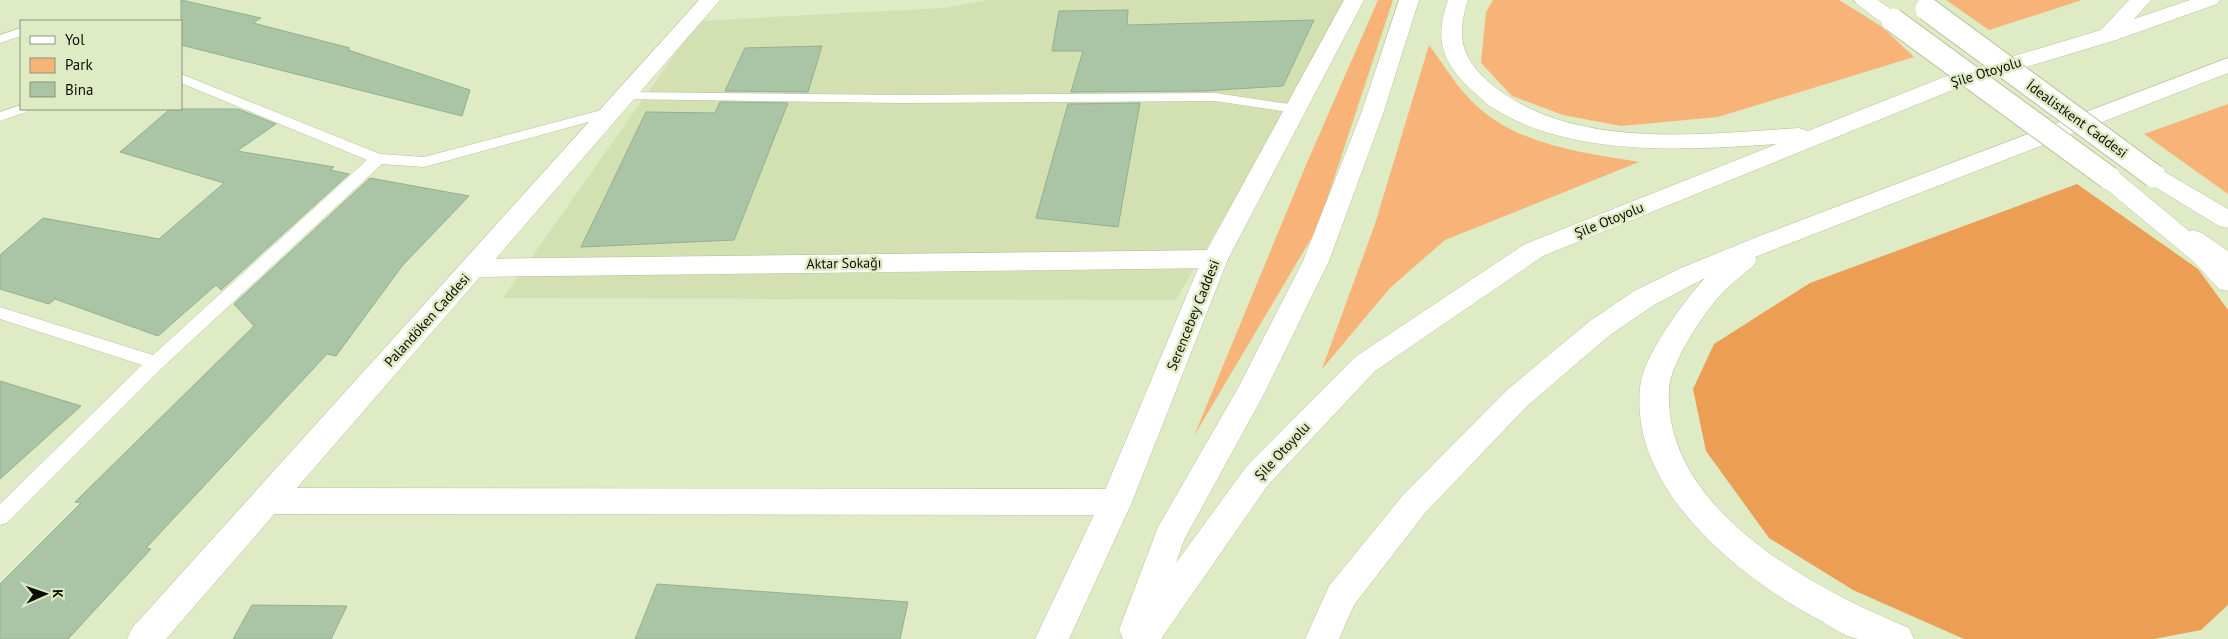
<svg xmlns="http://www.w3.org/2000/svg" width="2228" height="639" font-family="'PT Sans',sans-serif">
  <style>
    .built { fill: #d2e0b2 }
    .green { fill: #f8b478 }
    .forest { fill: #ec9e55 }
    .building { fill: #aac5a6; stroke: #94af90 }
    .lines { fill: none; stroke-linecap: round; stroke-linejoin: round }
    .lane-casing { stroke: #b7c29d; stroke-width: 1 }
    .street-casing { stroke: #b7c29d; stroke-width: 1 }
    .secondary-casing { stroke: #b7c29d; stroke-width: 1 }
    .primary-casing { stroke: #b7c29d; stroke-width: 1 }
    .highway-casing { stroke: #b7c29d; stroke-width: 1 }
    .lane { fill: #fff; fill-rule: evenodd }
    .street { fill: #fff; fill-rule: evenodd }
    .secondary { fill: #fff; fill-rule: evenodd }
    .primary { fill: #fff; fill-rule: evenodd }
    .highway { fill: #fff; fill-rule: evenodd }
    .primary-bridge-casing { stroke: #b7c29d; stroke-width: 25; stroke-linecap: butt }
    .primary-bridge { stroke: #fff; stroke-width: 23 }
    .labels { text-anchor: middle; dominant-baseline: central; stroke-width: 5; stroke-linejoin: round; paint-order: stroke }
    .street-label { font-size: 14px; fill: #0b0f03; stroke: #deebc4 }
  </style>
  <rect width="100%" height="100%" fill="#deebc4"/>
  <path class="built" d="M989 0H1347L1317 57 1176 300 503 298 698 21 943 8Z"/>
  <path class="green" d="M1378 0H1393L1318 227 1194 436 1306 165Z
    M1493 0H1839L1881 26 1914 57 1718 117 1621 126 1563 115 1512 96 1481 63 1486 12Z
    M1946 0H2082L1989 30Z
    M1429 45C1441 61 1452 79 1465 94 1508 144 1578 152 1639 162L1445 240 1390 288 1322 369 1375 224Z
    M2228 104V194L2144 134Z"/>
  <path class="forest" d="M2077 184 2198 269 2228 310V605L2201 630 2154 639H1964L1853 590 1769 538 1706 451 1693 389 1714 344 1810 283Z"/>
  <path class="building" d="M181 0 261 18 253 23 350 48 348 50 470 90 462 116 181 45Z
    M1128 10 1127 25 1314 20 1283 86 1204 91 1071 92 1083 51H1052L1059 11Z
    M822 46 808 92 725 91 745 48Z
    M720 102 788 103 734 240 581 247 646 112 715 113Z
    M1140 103 1118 227 1036 218 1068 104Z
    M170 109H238L276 124 237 151 334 167 330 170 349 174 221 290 216 285 158 336 55 299 49 304 0 289V255L43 218 159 239 224 183 120 152Z
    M370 178 469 196 402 266 336 356 327 354 146 548 151 549 68 639H0V584L81 503 75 502 254 326 234 304Z
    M0 381 81 406 0 479Z
    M657 584 908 602 900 639H635Z
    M252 605 347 606 331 639H233Z"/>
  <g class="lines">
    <defs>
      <path id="lane" d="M21 28V36L0 43V35Z
        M181 74 380 154 424 157 609 108 616 112 614 115 424 167 382 164 162 368 7 523 0 525V504L142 365 0 319V307L153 355 367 160 181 83Z
        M623 92 903 95 1215 93 1296 105 1303 109 1296 113 1215 101 903 103 618 99 616 96Z
        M21 105V109H28L26 112 0 121V112Z"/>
      <path id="street" d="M1215 250 1224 253 1228 259 1224 265 1215 268 474 277 465 274 461 268 465 262 474 259Z
        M266 488 1116 489 1127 493 1132 502 1127 511 1116 515 266 514 255 510 250 501 255 492Z"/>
      <path id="secondary" d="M699 0H720L166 639H127L132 628Z
        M1344 0H1364L1228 259 1132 502 1069 639H1035L1100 502 1202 259Z"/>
      <path id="primary" d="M1854 0H1878L1900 16 1903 20 1900 24C1884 29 1870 13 1857 4Z
        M2193 230 2202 233 2228 251V273C2212 269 2189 253 2180 239L2184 233Z"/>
      <path id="highway" d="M1399 0H1419L1383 114 1329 261 1264 394 1184 540 1176 563 1246 467 1355 357 1525 244 1777 144C1689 150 1571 158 1493 108 1486 104 1480 97 1473 91 1442 64 1434 39 1448 0H1468C1456 37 1461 58 1491 84 1572 151 1701 134 1799 128L1808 131 1944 77 2101 30 2129 0H2151L2134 19 2190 0H2220L2217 4 2116 40 1960 87 1543 256 1375 371 1268 485 1161 639H1123L1119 630 1158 527 1237 390 1303 261 1361 114Z
        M2228 58V73L1755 257 1757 260 1753 266C1744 274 1733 282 1724 291 1706 309 1670 363 1669 389 1663 510 1814 589 1909 628L1914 639C1898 639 1873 639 1858 639 1842 636 1825 622 1810 615 1733 572 1630 487 1640 388 1642 357 1684 301 1705 278L1654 305 1610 335 1527 406 1425 513 1354 605 1339 639H1305L1329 586 1403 495 1507 390 1590 321 1634 291 1681 268 1757 237Z
        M2154 168 2163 171 2228 209V228L2219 226 2145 181 2142 176 2145 171Z
        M2109 170 2118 172 2212 250 2228 266V291L2219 289 2194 262 2100 184 2097 178 2100 172Z"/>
    </defs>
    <use href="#lane" class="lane-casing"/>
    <use href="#street" class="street-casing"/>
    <use href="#secondary" class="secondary-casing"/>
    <use href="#primary" class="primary-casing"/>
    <use href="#highway" class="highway-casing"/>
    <use href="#lane" class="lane"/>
    <use href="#street" class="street"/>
    <use href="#secondary" class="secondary"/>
    <use href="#primary" class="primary"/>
    <use href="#highway" class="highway"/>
    <defs>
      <path id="primary-bridge" d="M1927 9 2154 176
        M1893 20 2109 178"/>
    </defs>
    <use href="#primary-bridge" class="primary-bridge-casing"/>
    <use href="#primary-bridge" class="primary-bridge"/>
  </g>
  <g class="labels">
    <g class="street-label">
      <text transform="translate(1986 72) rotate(-17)">Şile Otoyolu</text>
      <text transform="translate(2077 119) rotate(36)">İdealistkent Caddesi</text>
      <text transform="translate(1609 220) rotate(-22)">Şile Otoyolu</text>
      <text transform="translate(844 263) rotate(-1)">Aktar Sokağı</text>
      <text transform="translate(1193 315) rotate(-68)">Serencebey Caddesi</text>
      <text transform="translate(427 320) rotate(-48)">Palandöken Caddesi</text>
      <text transform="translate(1282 451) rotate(-47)">Şile Otoyolu</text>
    </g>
  </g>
  <rect x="20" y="20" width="162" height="90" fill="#deebc4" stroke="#8a9377"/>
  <rect x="30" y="36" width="25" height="8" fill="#ffffff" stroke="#8a9377"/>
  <text x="65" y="45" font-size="15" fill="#0b0f03">Yol</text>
  <rect x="30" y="58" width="25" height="15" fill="#f8b478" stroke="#8a9377"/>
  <text x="65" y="70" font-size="15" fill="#0b0f03">Park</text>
  <rect x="30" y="82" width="25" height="15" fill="#aac5a6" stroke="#8a9377"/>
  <text x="65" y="95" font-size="15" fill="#0b0f03">Bina</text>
  <g transform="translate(45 594) rotate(88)" stroke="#deebc4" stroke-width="4" paint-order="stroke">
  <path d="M0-4L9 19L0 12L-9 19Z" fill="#0b0f03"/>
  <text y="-8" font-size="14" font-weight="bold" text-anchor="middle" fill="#0b0f03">K</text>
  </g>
</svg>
